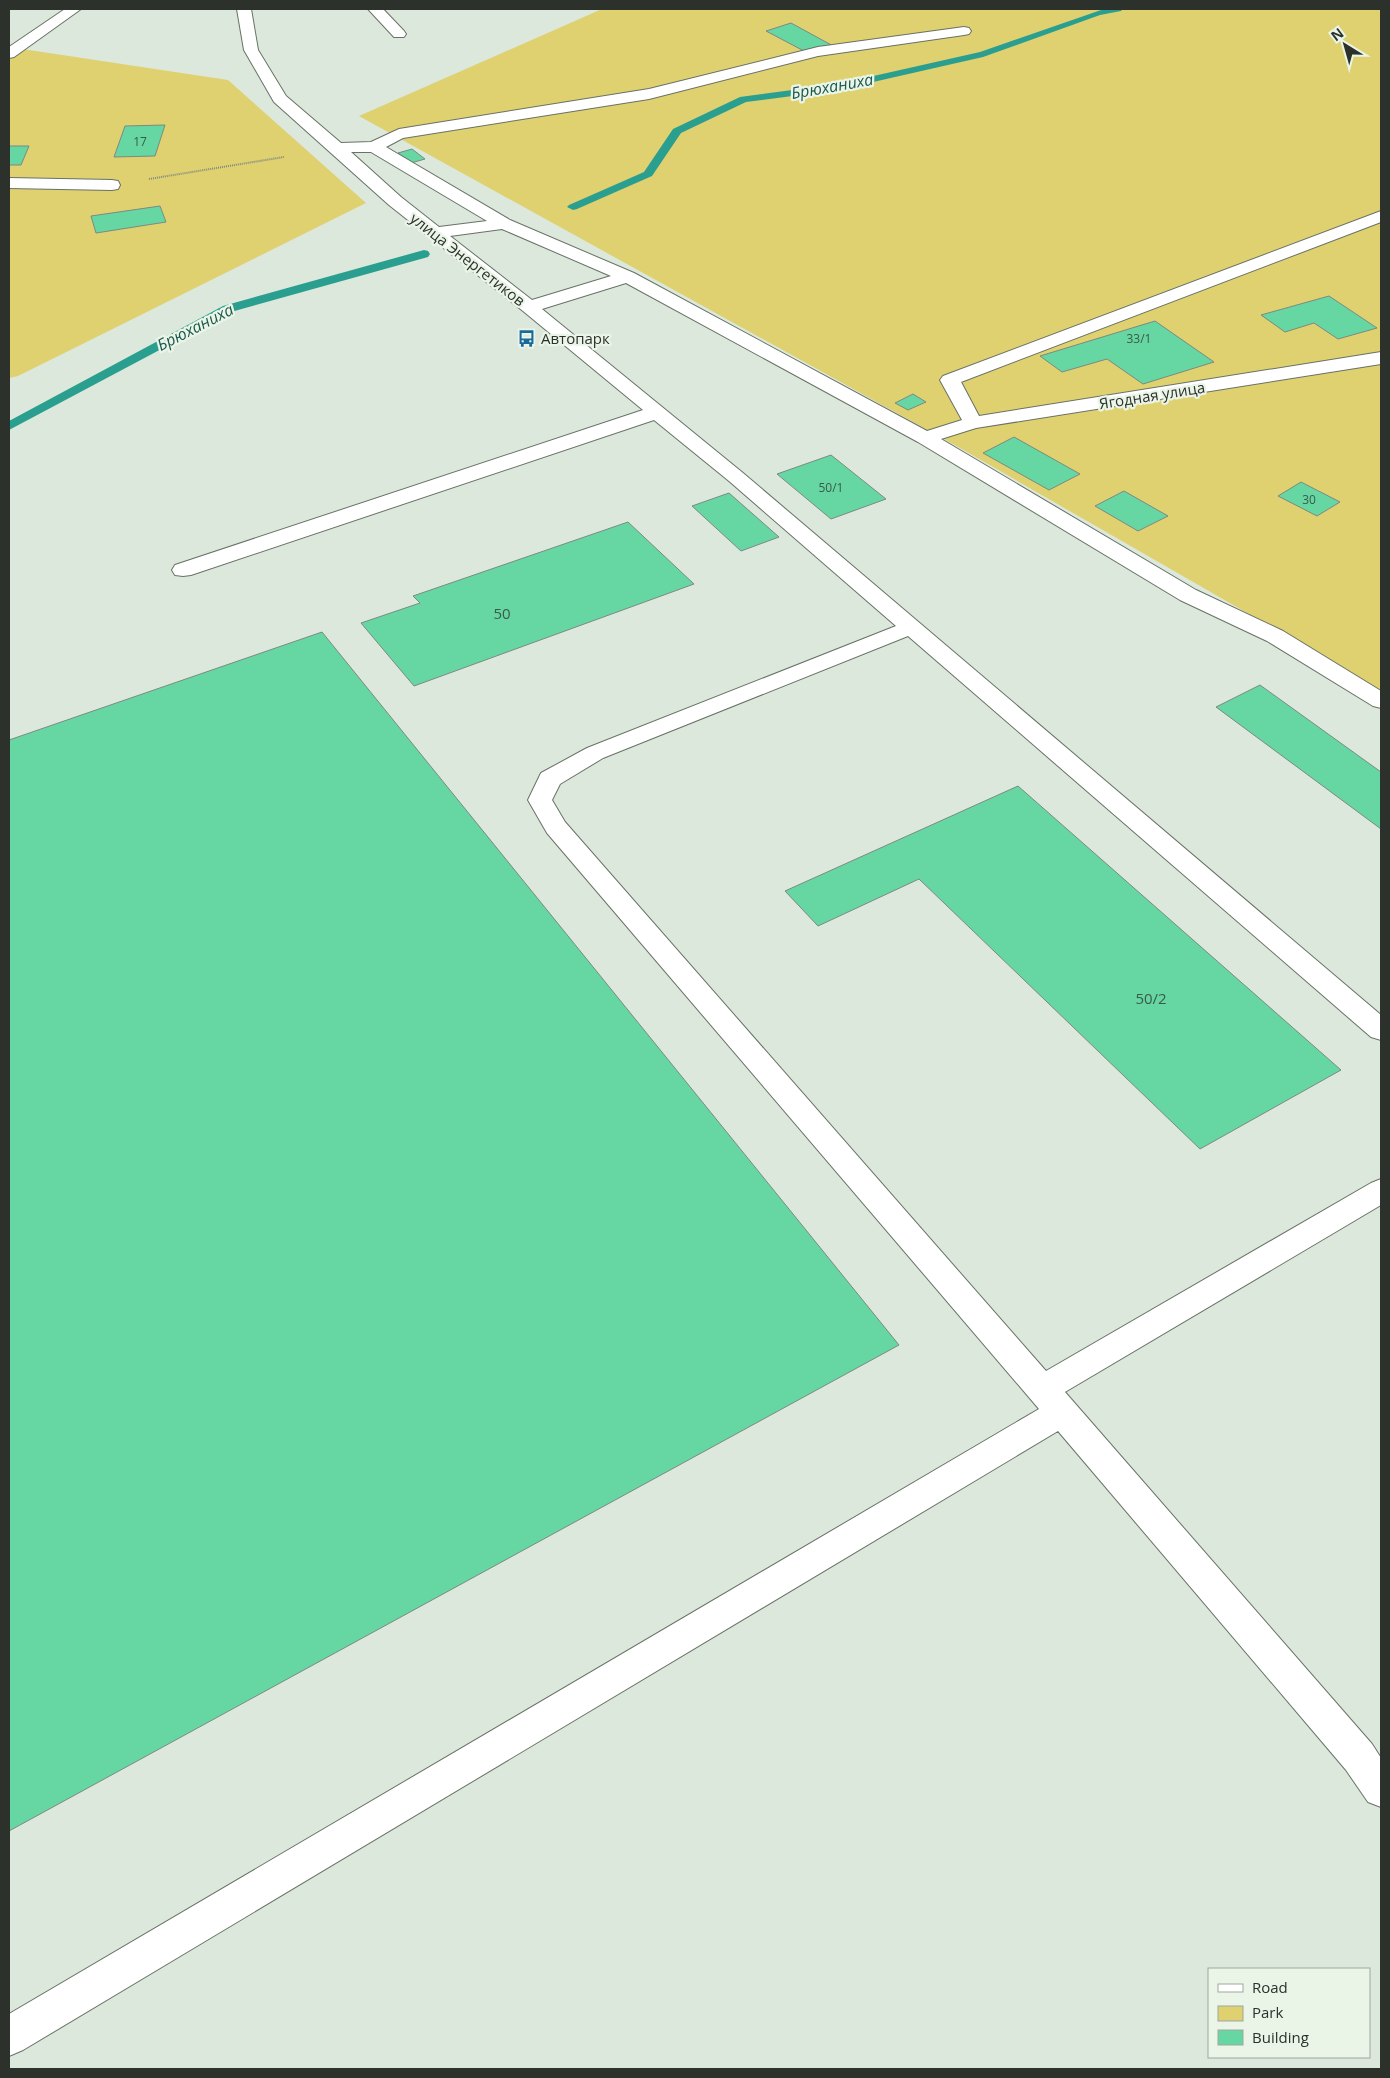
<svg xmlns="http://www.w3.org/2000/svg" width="1390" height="2078" font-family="'Open Sans',sans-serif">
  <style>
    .green { fill: #dfd070 }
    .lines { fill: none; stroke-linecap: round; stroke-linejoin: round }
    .stream { fill: #2a9f8f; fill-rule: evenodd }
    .building { fill: #66d7a3; stroke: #7b8a82 }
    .minor-casing { stroke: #687266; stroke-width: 2 }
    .path { stroke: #828a81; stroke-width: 2; stroke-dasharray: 1 1; stroke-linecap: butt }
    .minor { fill: #fff; fill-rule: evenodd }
    .labels { text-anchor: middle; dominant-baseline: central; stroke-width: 4.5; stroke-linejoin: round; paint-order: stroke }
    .far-number-label { font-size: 12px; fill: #3b5a4a }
    .far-street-label { font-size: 15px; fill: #2d312c; stroke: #eaf5e8 }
    .far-poi-label { font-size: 15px; fill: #2d312c; stroke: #eaf5e8; text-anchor: start }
    .number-label { font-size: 15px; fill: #3b5a4a }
    .far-water-label { font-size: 16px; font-style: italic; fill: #1b584f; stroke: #eaf5e8 }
  </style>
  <rect width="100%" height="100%" fill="#dce8db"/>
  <path class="green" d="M602 9H1381V690L960 448 359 116Z
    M9 47 228 80 366 203 18 376 9 378Z"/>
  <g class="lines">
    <path class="stream" d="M1104 9H1123L1121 11 1100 15 983 57 838 90 746 102 681 133 652 176 577 209 573 210 567 207 569 205 644 172 673 129 740 97 838 84 980 52Z
      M424 250 428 251 430 254 428 257 231 312 9 430V421L223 306Z"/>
  </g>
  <path class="building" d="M791 23 835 47 804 51 766 31Z
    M165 125 155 156 114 157 125 126Z
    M9 146H29L21 165H9Z
    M412 149 425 159 411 163 398 153Z
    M160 206 166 222 96 233 91 216Z
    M1329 296 1377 328 1338 339 1314 323 1285 332 1261 315Z
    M1155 321 1214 362 1143 384 1107 359 1062 372 1040 356Z
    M913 394 926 402 908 410 895 403Z
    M1014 437 1080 474 1049 490 983 453Z
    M831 455 886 499 831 519 777 474Z
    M1301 482 1340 502 1317 516 1278 496Z
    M1124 491 1168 516 1138 531 1095 506Z
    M729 493 779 537 741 551 692 506Z
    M628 522 694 584 414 686 361 623 420 603 413 596Z
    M322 632 899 1345 9 1831V740Z
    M1260 685 1381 772V829L1216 707Z
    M1018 786 1341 1070 1200 1149 919 879 818 926 785 891Z"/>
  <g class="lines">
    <defs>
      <path id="minor" d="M65 9H81L14 57 9 58V47Z
        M237 9H251L258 50 286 96 341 143 371 142 399 129 649 89 818 47 964 27 969 28 971 31 969 34 964 35 818 56 649 99 403 138 386 147 510 220 634 273 927 431 962 420 940 380 943 376 1381 211V222L961 382 979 416 1381 352V364L976 428 941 439 1196 590 1283 631 1381 691V708L1373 706 1267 641 1180 600 918 442 626 283 542 309 743 473 1381 1015V1040L1371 1037 908 636 603 758 560 784 552 800 565 822 1046 1371 1371 1183 1381 1179V1205L1065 1392 1372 1744 1381 1758V1807L1368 1802 1346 1770 1058 1431 23 2050 9 2056V2014L1039 1409 547 833 528 800 541 773 587 748 896 626 729 481 654 420 191 575 183 576 175 575 172 570 175 565 643 410 523 311 389 205 274 102 244 50ZM351 152H371L487 221 439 227 401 197ZM502 229 611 276 532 300 450 236Z
        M368 9H383L404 31 406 34 404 37H394Z
        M9 178 112 180 118 181 120 185 118 189 112 190 9 188Z"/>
    </defs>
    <use href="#minor" class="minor-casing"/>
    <path class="path" d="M149 179 284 157"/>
    <use href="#minor" class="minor"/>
  </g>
  <defs>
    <symbol id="bus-bare" viewBox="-9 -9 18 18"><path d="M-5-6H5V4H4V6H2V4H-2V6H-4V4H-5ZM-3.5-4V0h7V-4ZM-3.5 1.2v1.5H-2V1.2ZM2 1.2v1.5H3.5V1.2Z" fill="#1a699b" stroke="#eaf5e8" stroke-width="2.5" paint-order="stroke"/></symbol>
  </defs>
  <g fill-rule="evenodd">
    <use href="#bus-bare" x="514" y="326" width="25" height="25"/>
  </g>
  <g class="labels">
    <g class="far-number-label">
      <text x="140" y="141">17</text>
      <text x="1139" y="338">33/1</text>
      <text x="831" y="487">50/1</text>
      <text x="1309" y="499">30</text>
    </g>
    <g class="far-street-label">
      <text transform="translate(468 259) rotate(38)">улица Энергетиков</text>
      <text transform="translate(1152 395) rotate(-9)">Ягодная улица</text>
    </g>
    <g class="far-poi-label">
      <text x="541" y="338">Автопарк</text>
    </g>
    <g class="number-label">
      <text x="502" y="613">50</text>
      <text x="1151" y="998">50/2</text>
    </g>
    <g class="far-water-label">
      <text transform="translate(832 86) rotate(-10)">Брюханиха</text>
      <text transform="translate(195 327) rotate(-27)">Брюханиха</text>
    </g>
  </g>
  <rect width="1390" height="2078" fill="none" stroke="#2d312c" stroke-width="20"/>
  <rect x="1208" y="1968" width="162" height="90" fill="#eaf5e8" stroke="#9ea79d"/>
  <rect x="1218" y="1984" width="25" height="8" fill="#ffffff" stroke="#9ea79d"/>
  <text x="1252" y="1993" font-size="15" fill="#2d312c">Road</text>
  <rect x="1218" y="2006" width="25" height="15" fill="#dfd070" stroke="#9ea79d"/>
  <text x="1252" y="2018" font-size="15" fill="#2d312c">Park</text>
  <rect x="1218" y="2030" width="25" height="15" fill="#66d7a3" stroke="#9ea79d"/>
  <text x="1252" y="2043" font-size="15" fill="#2d312c">Building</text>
  <g transform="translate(1345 45) rotate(323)" stroke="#eaf5e8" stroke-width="4" paint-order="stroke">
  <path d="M0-4L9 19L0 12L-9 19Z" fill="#2d312c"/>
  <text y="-8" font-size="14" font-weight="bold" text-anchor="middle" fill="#2d312c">N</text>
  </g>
</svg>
